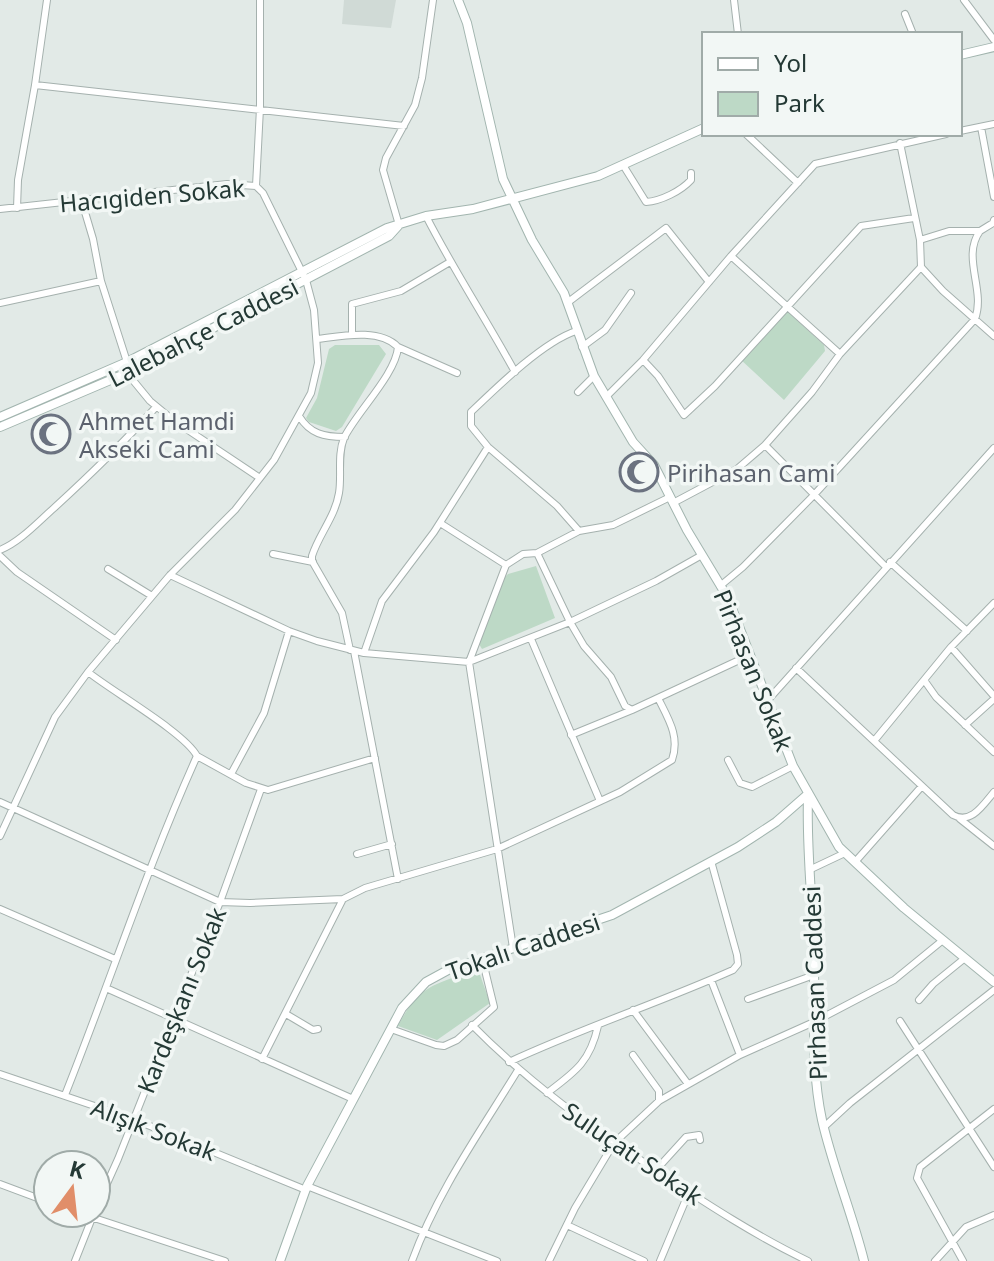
<svg xmlns="http://www.w3.org/2000/svg" width="994" height="1261" font-family="'Noto Sans',sans-serif">
  <style>
    .built { fill: #d0dad6 }
    .green { fill: #bdd9c6 }
    .lines { fill: none; stroke-linecap: round; stroke-linejoin: round }
    .street-casing { stroke: #a5b1ae; stroke-width: 8 }
    .secondary-casing { stroke: #a2b5af; stroke-width: 10 }
    .street { stroke: #fff; stroke-width: 6 }
    .secondary { stroke: #fff; stroke-width: 8 }
    .labels { text-anchor: middle; dominant-baseline: central; stroke-width: 7; stroke-linejoin: round; paint-order: stroke }
    .street-label { font-size: 24px; fill: #243935; stroke: #f2f7f5 }
    .worship-label { font-size: 24px; fill: #5b616d; stroke: #f2f7f5; text-anchor: start }
  </style>
  <rect width="100%" height="100%" fill="#e2eae7"/>
  <path class="built" d="M344 0H396L391 28 342 24Z"/>
  <path class="green" d="M788 312 824 345 825 351 784 400 740 359 782 313Z
    M335 345H379L386 354 342 427 336 431 309 422 306 418 317 398 329 349Z
    M536 566 555 618 482 649 479 644 504 578 508 574Z
    M478 969 490 1003 437 1040 398 1026C420 983 435 985 478 969Z"/>
  <g class="lines">
    <defs>
      <path id="street" d="M47 0 35 85 404 126
        M734 0 738 34
        M964 0 994 40
        M905 14 913 34
        M981 127 994 197
        M960 131 994 124
        M746 134 798 183
        M900 143 920 240 921 267 943 291 994 336
        M623 165 646 202C661 201 681 191 691 180V173
        M256 186 260 108V0
        M82 202 93 239 101 281 127 362
        M17 208 18 180 35 85
        M0 209 227 184 256 186 263 193 306 280 314 310 318 363 311 393 274 460 235 510 170 575 88 672
        M426 216C453 269 486 319 515 372
        M399 225 383 170 386 158 415 105 422 78 433 0
        M920 240 949 231H980L993 223 994 220
        M731 256 840 354
        M0 303 101 281
        M567 303 666 228 709 282
        M576 331C543 342 497 387 471 412V426L488 447 557 506 579 531
        M352 335V304L401 291 450 262
        M318 339C342 336 379 328 398 347 396 374 356 413 344 438 337 455 342 475 339 493 335 517 319 534 312 556V561L342 613 350 650
        M398 347 457 373
        M582 347 605 330 631 293
        M643 360 658 376 684 415 715 386 861 226 914 218
        M127 373 150 401 173 420 260 478
        M578 392 594 376
        M606 397 643 360 731 256 815 164 946 134
        M299 416C310 434 324 437 345 437
        M765 445 886 567
        M673 503 737 469 765 445 812 392 840 354 921 267
        M440 523 506 565
        M0 550C20 542 38 522 54 508 90 475 124 442 156 407
        M537 553 570 622 584 646 611 677 625 706 632 710 750 655
        M273 554 313 562
        M0 556 17 572 116 640
        M890 562 967 631
        M108 569 152 596
        M170 575 289 631 317 641 364 653 469 662 570 622 656 581 702 555
        M720 586 743 567 813 496 975 319C986 290 961 257 980 231
        M994 603 951 647 994 696
        M531 639 600 801
        M354 651 398 879
        M364 653 382 601 434 532 488 447
        M796 668 953 815C971 825 983 805 994 792
        M924 680 936 697 994 752
        M768 700 994 448
        M965 725 994 699
        M571 735 632 710
        M874 741 951 647
        M197 756 246 783 268 790 375 758
        M728 760 740 783 752 787 793 766
        M231 774 264 713 289 631
        M0 802 220 902 250 903 343 899
        M960 819 994 846
        M0 836 55 717 88 672C113 692 185 733 197 756 147 867 110 982 65 1095
        M357 854 392 844
        M855 862 922 786
        M809 870 845 853
        M0 909 115 959
        M513 948 469 662 506 565 523 554 537 553 579 531 613 525 670 497
        M106 988 353 1099
        M748 999 814 975
        M919 1000 933 984 965 958
        M633 1010 688 1084
        M286 1014 313 1030 318 1029
        M900 1021 994 1167
        M472 1025C529 1083 592 1128 660 1173 707 1204 756 1236 808 1261
        M391 1029 436 1045 444 1046 457 1040 494 1007 482 958
        M740 1055 814 1022 894 980 943 940
        M262 1059 343 899 365 888 497 849 620 792 672 760C680 737 669 720 658 698
        M509 1062C582 1028 659 1003 733 970L738 964 737 955 711 861
        M0 1074 133 1119 306 1190
        M547 1093C575 1072 590 1062 598 1026
        M659 1101 740 1055 711 980
        M824 1127 850 1103 994 990
        M656 1170 686 1137 699 1135 700 1140
        M0 1184 48 1202
        M307 1186 497 1261
        M96 1208 118 1159 220 902 261 789
        M79 1213 225 1261
        M567 1225 644 1261
        M75 1261 94 1213
        M412 1261C437 1192 480 1132 518 1070
        M549 1261 575 1208 614 1143 659 1101V1091L633 1055
        M660 1261 689 1192
        M935 1261 966 1227 994 1215
        M963 1261 917 1178 920 1167 994 1109"/>
      <path id="secondary" d="M458 0 467 23 503 179 532 240 564 293 594 376 633 442 654 465 687 530 728 598 793 766 839 847 904 908 994 982
        M960 55 994 47
        M0 417 127 362 387 228 426 216 473 209 598 176 704 128
        M0 427 127 373 389 236 398 226
        M808 797C806 854 814 911 814 968 815 1020 811 1069 822 1120 833 1168 852 1213 864 1261
        M280 1261 307 1186 402 1008 426 982 448 970 612 915 738 847 776 822 808 794"/>
    </defs>
    <use href="#street" class="street-casing"/>
    <use href="#secondary" class="secondary-casing"/>
    <use href="#street" class="street"/>
    <use href="#secondary" class="secondary"/>
  </g>
  <defs>
    <symbol id="mosque-ring" viewBox="-11 -11 22 22"><circle r="9.5" fill="#f2f7f5" stroke="#6b7280" stroke-width="1.5"/><path d="M3.5-4.9A6 6 0 1 0 3.5 4.9A5 5 0 1 1 3.5-4.9Z" fill="#6b7280"/></symbol>
  </defs>
  <g fill-rule="evenodd">
    <use href="#mosque-ring" x="29" y="412" width="44" height="44"/>
    <use href="#mosque-ring" x="617" y="450" width="44" height="44"/>
  </g>
  <g class="labels">
    <g class="street-label">
      <text transform="translate(152 195) rotate(-5)">Hacıgiden Sokak</text>
      <text transform="translate(203 332) rotate(-27)">Lalebahçe Caddesi</text>
      <text transform="translate(754 670) rotate(68)">Pirhasan Sokak</text>
      <text transform="translate(523 946) rotate(-19)">Tokalı Caddesi</text>
      <text transform="translate(814 983) rotate(-92)">Pirhasan Caddesi</text>
      <text transform="translate(181 1000) rotate(-68)">Kardeşkanı Sokak</text>
      <text transform="translate(154 1129) rotate(21)">Alışık Sokak</text>
      <text transform="translate(633 1153) rotate(34)">Suluçatı Sokak</text>
    </g>
    <g class="worship-label">
      <text x="79" y="420">Ahmet Hamdi<tspan x="79" dy="28">Akseki Cami</tspan></text>
      <text x="667" y="472">Pirihasan Cami</text>
    </g>
  </g>
  <rect x="702" y="32" width="260" height="104" fill="#f2f7f5" stroke="#a0aba8" stroke-width="2"/>
  <rect x="718" y="58" width="40" height="12" fill="#ffffff" stroke="#a0aba8" stroke-width="2"/>
  <text x="774" y="72" font-size="24" fill="#243935">Yol</text>
  <rect x="718" y="92" width="40" height="24" fill="#bdd9c6" stroke="#a0aba8" stroke-width="2"/>
  <text x="774" y="112" font-size="24" fill="#243935">Park</text>
  <g transform="translate(72 1189) rotate(15)"><circle r="38" fill="#f2f7f5" stroke="#a0aba8" stroke-width="2"/>
  <path d="M0-6L14 30L0 20L-14 30Z" fill="#e18e69"/>
  <text y="-12" font-size="22" font-weight="bold" text-anchor="middle" fill="#243935">K</text>
  </g>
</svg>
